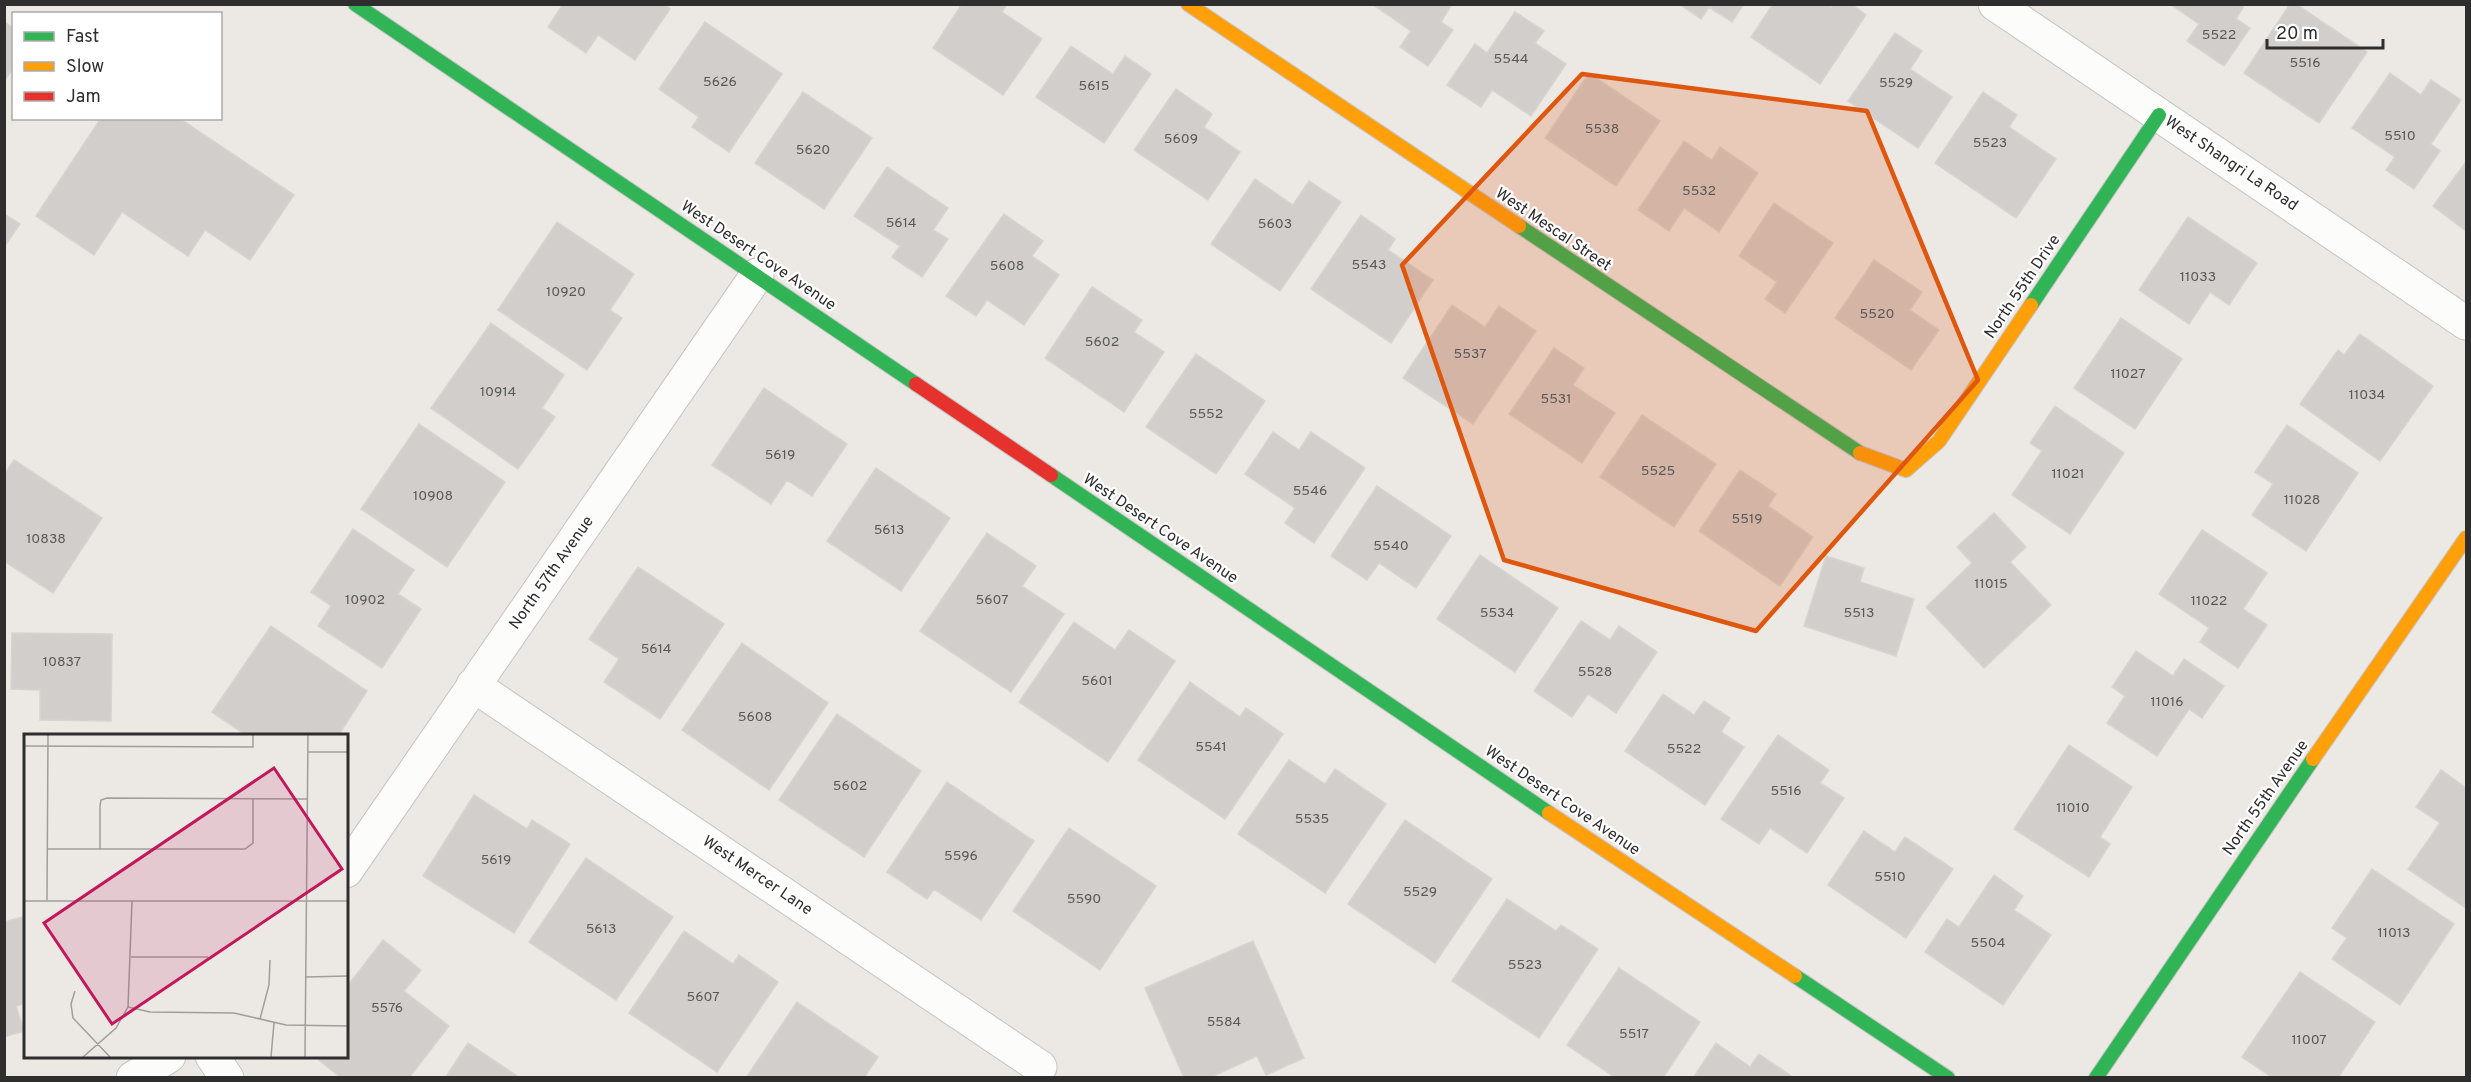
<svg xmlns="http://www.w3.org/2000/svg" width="2471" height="1082" font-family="Overpass,sans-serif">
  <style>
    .building { fill: #d1cecb; stroke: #d7d4d0; stroke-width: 1.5 }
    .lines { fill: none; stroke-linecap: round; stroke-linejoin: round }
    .street-casing { stroke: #c5c4c5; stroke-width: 35 }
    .fast-casing { stroke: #c5c4c5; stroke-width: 16 }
    .slow-casing { stroke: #c5c4c5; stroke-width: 16 }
    .jam-casing { stroke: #c5c4c5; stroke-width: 16 }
    .street { stroke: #fcfcfb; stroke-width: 33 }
    .fast { stroke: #30b455; stroke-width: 14 }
    .slow { stroke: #ff9f0a; stroke-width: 14 }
    .jam { stroke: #e5322d; stroke-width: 14 }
    .marked { fill: #df570e; fill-opacity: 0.2; stroke: #df570e; stroke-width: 4.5; stroke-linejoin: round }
    .labels { text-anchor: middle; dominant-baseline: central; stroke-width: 4.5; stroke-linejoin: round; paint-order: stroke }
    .number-label { font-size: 14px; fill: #585857 }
    .street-label { font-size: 16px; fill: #2e2e2e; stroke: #fff }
    .inset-road { fill: none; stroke: #a09e9b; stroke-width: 1.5 }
    .view { fill: #c2185b; fill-opacity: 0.15; stroke: #c2185b; stroke-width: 3 }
    .inset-edge { fill: none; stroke: #2e2e2e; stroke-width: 3 }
  </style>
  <rect width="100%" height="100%" fill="#ece8e4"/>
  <path class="building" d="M563 4H664L670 9 635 60 598 35 586 53 548 27Z
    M962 4H1007L1002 12 1042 39 1003 95 933 48Z
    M1372 4H1452L1441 22 1453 30 1428 66 1400 47 1411 31Z
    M1679 4H1744L1732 22 1709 7 1701 19Z
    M1773 4H1828L1831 7 1832 4H1851L1866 15 1820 84 1751 37Z
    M2170 4H2245L2236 19 2250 28 2224 66 2187 41 2199 24Z
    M2290 4H2296L2367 52 2319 123 2244 73Z
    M1515 12 1544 31 1535 43 1566 64 1531 116 1492 90 1481 107 1447 85 1475 44 1487 53Z
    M4 22 14 28V67L4 81Z
    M705 22 782 74 729 152 692 127 699 117 659 89Z
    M1895 33 1922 51 1910 69 1952 97 1918 148 1848 101Z
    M1071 46 1113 74 1125 56 1151 74 1104 143 1036 97Z
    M1589 73 1660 121 1616 186 1545 138Z
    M2390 73 2421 95 2431 80 2461 100 2431 144 2440 151 2414 189 2386 170 2395 157 2352 128Z
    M1176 89 1212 114 1204 127 1240 152 1208 200 1134 150Z
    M803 92 872 138 824 209 755 163Z
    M1983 92 2017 115 2009 127 2056 159 2016 218 1935 163Z
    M101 118H179L294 195 250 260 205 230 188 256 122 212 94 255 36 216Z
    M1684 141 1712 160 1720 147 1758 173 1719 232 1684 208 1669 231 1638 210Z
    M2466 162V231L2433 206Z
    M887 167 948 208 933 230 948 239 922 277 892 257 900 246 854 216Z
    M1255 179 1293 205 1309 181 1341 202 1280 291 1211 244Z
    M1774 203 1833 243 1785 313 1765 299 1777 282 1739 256Z
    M4 214 20 224 4 247Z
    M1004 214 1043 241 1032 256 1059 275 1024 325 987 300 976 316 946 296Z
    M1361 215 1395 239 1388 250 1433 280 1391 343 1311 289Z
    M2188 217 2257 263 2229 305 2210 292 2189 324 2139 290Z
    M557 222 634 274 610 310 622 318 587 370 498 310Z
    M1874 260 1922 292 1910 310 1939 330 1911 370 1835 318Z
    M1092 287 1142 320 1134 332 1164 352 1124 412 1045 358Z
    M1452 305 1485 327 1499 306 1536 331 1473 424 1403 378Z
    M2121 318 2182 359 2135 429 2074 388Z
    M491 323 564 375 542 408 555 417 518 469 431 408Z
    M2360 334 2433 386 2380 461 2300 404 2338 350 2344 355Z
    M1554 348 1584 368 1573 385 1615 413 1582 463 1509 414Z
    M1196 354 1265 401 1216 474 1146 427Z
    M764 388 847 444 812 496 787 480 771 504 712 465Z
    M2055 406 2124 453 2070 534 2012 495 2042 451 2030 443Z
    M1642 415 1716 464 1674 527 1600 477Z
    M419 424 505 482 447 567 361 509Z
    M2287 425 2358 473 2306 551 2252 515 2273 484 2255 472Z
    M1273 432 1299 450 1311 432 1365 468 1314 543 1285 523 1295 508 1245 474Z
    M14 460 102 518 53 593 4 561V475Z
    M876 468 950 518 901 591 827 541Z
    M1740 470 1776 494 1768 506 1813 537 1780 586 1699 531Z
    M1377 486 1451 536 1416 588 1379 563 1367 580 1331 556Z
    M1994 513 2026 547 2010 562 2051 605 1984 668 1926 607 1972 563 1957 547Z
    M353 529 414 570 398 594 421 609 382 668 318 626 331 606 311 592Z
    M2202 530 2267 573 2243 609 2267 625 2238 668 2200 642 2209 628 2159 594Z
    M987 533 1036 566 1022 586 1064 614 1011 692 920 631Z
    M1480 555 1558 608 1515 672 1437 619Z
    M1826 556 1864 568 1860 582 1914 599 1896 656 1804 626Z
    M638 567 724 624 660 719 604 682 619 659 589 639Z
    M1581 621 1610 640 1619 626 1657 652 1616 713 1588 694 1572 717 1534 691Z
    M1074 622 1115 650 1129 630 1175 661 1108 762 1019 702Z
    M271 626 367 691 338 736H247L212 712Z
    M12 633 112 634 111 721 40 720V690L11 689Z
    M742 643 828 703 769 790 682 730Z
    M2136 651 2173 676 2184 659 2224 686 2202 718 2189 709 2157 756 2107 723 2125 696 2112 687Z
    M1190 682 1240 717 1246 708 1283 734 1225 819 1138 760Z
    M1663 694 1694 715 1704 701 1730 718 1721 732 1744 747 1705 805 1625 751Z
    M837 714 921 771 864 857 779 800Z
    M1778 735 1829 770 1820 783 1844 798 1807 853 1770 828 1759 844 1721 819Z
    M2069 745 2132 787 2100 837 2110 844 2089 877 2014 829Z
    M1289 760 1325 784 1335 769 1386 804 1325 893 1238 834Z
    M2441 770 2466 788V908L2408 869 2440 823 2416 807Z
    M947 782 1034 841 981 920 934 889 927 899 887 872Z
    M474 795 527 829 532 820 570 844 514 933 423 876Z
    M1405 820 1492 879 1435 963 1348 904Z
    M1069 828 1156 886 1100 970 1013 911Z
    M1864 831 1895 852 1905 837 1953 869 1906 938 1828 885Z
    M586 858 673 917 616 1000 529 942Z
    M2372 869 2454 924 2400 1005 2332 959 2347 938 2332 928Z
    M1994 875 2023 896 2014 910 2051 935 2003 1005 1925 952 1947 919 1959 927Z
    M1507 899 1556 931 1561 925 1598 949 1539 1038 1452 981Z
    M26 916V1003L16 1006 24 1031 4 1037V922Z
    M684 931 733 964 739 955 778 982 717 1072 629 1013Z
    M383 940 421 970 404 991 449 1026 409 1078H341L314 1056H346V988Z
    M1253 941 1304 1058 1266 1075 1257 1056 1209 1078H1184L1145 988Z
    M1619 968 1700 1022 1663 1078H1616L1567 1045Z
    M2300 972 2375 1022 2338 1078H2273L2242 1057Z
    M797 1002 878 1057 864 1078H746Z
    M468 1043 520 1078H445Z
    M1716 1043 1750 1067 1759 1054 1794 1078H1693Z"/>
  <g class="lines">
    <defs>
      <path id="street" d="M1995 4 2466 323
        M473 685 1040 1067
        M346 871 757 275
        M212 1056 227 1078
        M133 1078 169 1056"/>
      <path id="fast" d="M355 4 916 384
        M1519 226 1860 453
        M2031 305 2159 115
        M1051 475 1549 813
        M1795 976 1948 1078
        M2096 1078 2313 759"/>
      <path id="slow" d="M1188 4 1519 226
        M1860 453 1906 470 1939 441 2031 305
        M2313 759 2466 538
        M1549 813 1795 976"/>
      <path id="jam" d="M916 384 1051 475"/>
    </defs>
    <use href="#street" class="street-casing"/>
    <use href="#fast" class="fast-casing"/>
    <use href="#slow" class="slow-casing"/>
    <use href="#jam" class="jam-casing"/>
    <use href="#street" class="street"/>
    <use href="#fast" class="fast"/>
    <use href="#slow" class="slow"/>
    <use href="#jam" class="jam"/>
  </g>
  <path class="marked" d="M1582 74 1867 111 1978 380 1756 631 1504 560 1402 265Z"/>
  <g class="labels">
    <g class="number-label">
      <text x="2219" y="35">5522</text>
      <text x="1511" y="59">5544</text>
      <text x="2305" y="63">5516</text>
      <text x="720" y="82">5626</text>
      <text x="1896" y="83">5529</text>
      <text x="1094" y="86">5615</text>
      <text x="1602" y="129">5538</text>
      <text x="2400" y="136">5510</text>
      <text x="1181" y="139">5609</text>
      <text x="1990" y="143">5523</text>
      <text x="813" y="150">5620</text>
      <text x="1699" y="191">5532</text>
      <text x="901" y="223">5614</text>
      <text x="1275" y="224">5603</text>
      <text x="1369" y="265">5543</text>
      <text x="1007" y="266">5608</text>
      <text x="2198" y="277">11033</text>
      <text x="566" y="292">10920</text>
      <text x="1877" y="314">5520</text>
      <text x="1102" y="342">5602</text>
      <text x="1470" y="354">5537</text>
      <text x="2128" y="374">11027</text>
      <text x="498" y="392">10914</text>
      <text x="2367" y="395">11034</text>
      <text x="1556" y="399">5531</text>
      <text x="1206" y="414">5552</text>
      <text x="780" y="455">5619</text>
      <text x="1658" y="471">5525</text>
      <text x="2068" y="474">11021</text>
      <text x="1310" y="491">5546</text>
      <text x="433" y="496">10908</text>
      <text x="2302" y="500">11028</text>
      <text x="1747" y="519">5519</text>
      <text x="889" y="530">5613</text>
      <text x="46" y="539">10838</text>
      <text x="1391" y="546">5540</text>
      <text x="1991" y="584">11015</text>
      <text x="365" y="600">10902</text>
      <text x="992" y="600">5607</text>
      <text x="2209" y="601">11022</text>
      <text x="1497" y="613">5534</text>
      <text x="1859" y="613">5513</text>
      <text x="656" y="649">5614</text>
      <text x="62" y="662">10837</text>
      <text x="1595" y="672">5528</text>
      <text x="1097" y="681">5601</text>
      <text x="2167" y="702">11016</text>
      <text x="755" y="717">5608</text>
      <text x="1211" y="747">5541</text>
      <text x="1684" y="749">5522</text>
      <text x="850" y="786">5602</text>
      <text x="1786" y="791">5516</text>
      <text x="2073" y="808">11010</text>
      <text x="1312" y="819">5535</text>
      <text x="961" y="856">5596</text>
      <text x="496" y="860">5619</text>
      <text x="1890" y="877">5510</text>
      <text x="1420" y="892">5529</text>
      <text x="1084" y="899">5590</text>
      <text x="601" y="929">5613</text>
      <text x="2394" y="933">11013</text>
      <text x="1988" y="943">5504</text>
      <text x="1525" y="965">5523</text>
      <text x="703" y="997">5607</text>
      <text x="387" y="1008">5576</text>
      <text x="1224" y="1022">5584</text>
      <text x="1634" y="1034">5517</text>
      <text x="2309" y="1040">11007</text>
    </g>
    <g class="street-label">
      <text transform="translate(2231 164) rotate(34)">West Shangri La Road</text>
      <text transform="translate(1553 230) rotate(34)">West Mescal Street</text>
      <text transform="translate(758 256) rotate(34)">West Desert Cove Avenue</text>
      <text transform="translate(2023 287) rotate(-56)">North 55th Drive</text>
      <text transform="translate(1160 529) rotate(34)">West Desert Cove Avenue</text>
      <text transform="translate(552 573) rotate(-55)">North 57th Avenue</text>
      <text transform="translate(2266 798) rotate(-55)">North 55th Avenue</text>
      <text transform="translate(1562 801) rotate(34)">West Desert Cove Avenue</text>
      <text transform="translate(757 876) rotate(34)">West Mercer Lane</text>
    </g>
  </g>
  <g transform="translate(24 734)">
    <rect width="324" height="324" fill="#ece8e4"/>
    <path class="inset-road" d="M0 12 229 13V1M284 18H324M23 115H221L229 109V64M76 115V72L77 66 83 64 284 65M23 166 24 1M0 167H324M107 223H184M282 243 324 242M51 257 47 270 49 284 86 323M104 273 126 278 210 279 262 291 324 292M236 285 245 251 246 226M59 323 92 294 104 273 108 167M247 323 250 289M281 323 284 1"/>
    <path class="view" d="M250 34 318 135 88 290 20 189Z"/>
    <rect width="324" height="324" class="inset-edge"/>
  </g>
  <rect width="2471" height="1082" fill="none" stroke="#2e2e2e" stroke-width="12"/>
  <rect x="12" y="12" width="210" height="108" fill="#ffffff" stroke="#ababab" stroke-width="1.5"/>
  <rect x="24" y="32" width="30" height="9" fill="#30b455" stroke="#ababab" stroke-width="1.5"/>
  <text x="66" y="42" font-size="18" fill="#2e2e2e">Fast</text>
  <rect x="24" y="62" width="30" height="9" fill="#ff9f0a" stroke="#ababab" stroke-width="1.5"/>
  <text x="66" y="72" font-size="18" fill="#2e2e2e">Slow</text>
  <rect x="24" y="92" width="30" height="9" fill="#e5322d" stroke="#ababab" stroke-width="1.5"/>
  <text x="66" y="102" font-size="18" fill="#2e2e2e">Jam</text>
  <path d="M2267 39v9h116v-9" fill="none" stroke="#2e2e2e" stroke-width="3"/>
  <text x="2276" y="39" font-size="18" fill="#2e2e2e" stroke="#ffffff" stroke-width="4.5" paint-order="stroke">20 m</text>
</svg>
